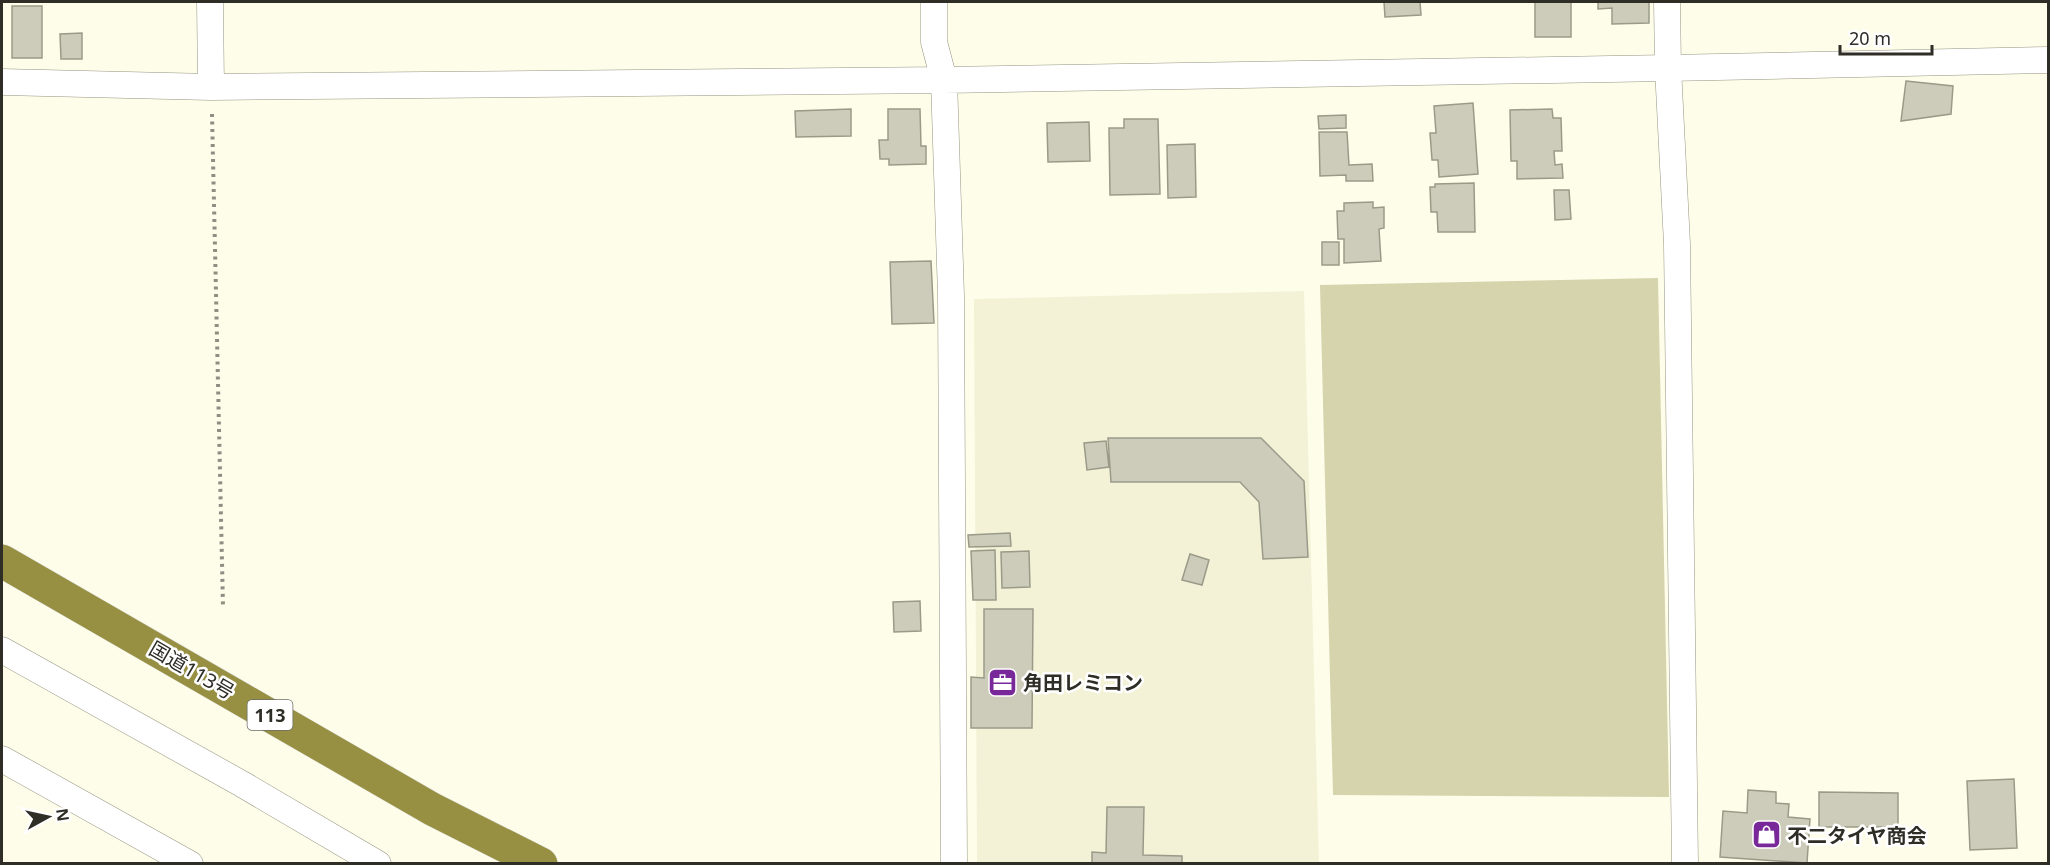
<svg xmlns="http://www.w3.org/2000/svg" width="2050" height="865" font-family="'Noto Sans','Noto Sans JP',sans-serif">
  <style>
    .built { fill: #f3f2d7 }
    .green { fill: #d6d4ad }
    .building { fill: #cdccba; stroke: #9b9a89; stroke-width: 1.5 }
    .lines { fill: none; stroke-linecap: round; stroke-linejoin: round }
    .street-casing { stroke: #959482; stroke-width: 27 }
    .highway-casing { stroke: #e2e2e1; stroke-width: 34 }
    .path { stroke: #8f8e82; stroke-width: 4; stroke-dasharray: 3 4.5; stroke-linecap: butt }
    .street { stroke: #fff; stroke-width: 26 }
    .highway { stroke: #979042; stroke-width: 33 }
    .labels { text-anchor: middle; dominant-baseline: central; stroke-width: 5; stroke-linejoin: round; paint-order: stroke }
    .shield { fill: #fff; stroke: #6d6c67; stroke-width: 1.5 }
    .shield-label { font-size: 18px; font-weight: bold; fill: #2e2d26 }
    .street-label { font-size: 20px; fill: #2e2d26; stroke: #fff }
    .poi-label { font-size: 20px; font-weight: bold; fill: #2e2d26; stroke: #fff; text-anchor: start }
  </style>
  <rect width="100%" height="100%" fill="#fefdea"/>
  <path class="built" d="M1304 291 1319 863H977L974 299Z"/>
  <path class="green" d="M1658 278 1669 797 1333 795 1320 285Z"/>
  <path class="building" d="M1384 2H1420L1421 15 1385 17Z
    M1535 2H1571V37H1535Z
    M1598 2H1649V23L1612 24V8L1598 9Z
    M12 6H42V58H12Z
    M82 33V59H61L60 34Z
    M1906 81 1953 86 1951 114 1901 121Z
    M1473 103 1478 174 1439 177 1438 160H1432L1430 133H1436L1434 106Z
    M851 109V136L796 137 795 111Z
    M888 109H920L921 146H926V164L889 165V159H880L879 140H888Z
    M1552 109 1553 118H1561L1562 151H1554L1555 165 1562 164 1563 178 1517 179V161H1511L1510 110Z
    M1346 115V128L1319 129 1318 116Z
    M1124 119H1158L1160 194 1110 195 1109 128H1124Z
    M1089 122 1090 161 1048 162 1047 123Z
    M1319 132H1347L1349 165 1372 164 1373 181H1346V175L1320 176Z
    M1195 144 1196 197 1168 198 1167 145Z
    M1474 183 1475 232H1438L1437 212H1431L1430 187H1435V184Z
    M1554 190H1569L1571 219 1555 220Z
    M1373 202V208L1384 207V228L1379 229 1381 261 1344 263V239H1338L1337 211H1344V203Z
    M1322 242H1339V265H1322Z
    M931 261 934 323 892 324 890 262Z
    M1108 438H1261L1304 481 1308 557 1263 559 1259 502 1240 482H1111Z
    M1106 441 1109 467 1087 470 1084 443Z
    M1010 533 1011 546 969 547 968 535Z
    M995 550 996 600H973L971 551Z
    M1029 551 1030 587 1002 588 1001 552Z
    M1190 554 1209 560 1202 585 1182 580Z
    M920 601 921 631 894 632 893 602Z
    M984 609H1033L1032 728H971V677L984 678Z
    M2014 779 2017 848 1970 850 1967 781Z
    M1748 790 1776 792V803L1789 804 1788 817 1810 819 1807 863 1720 857 1723 811 1747 813Z
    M1819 792 1898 793V827H1819Z
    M1107 807H1144L1143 855 1182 856V864H1092V852L1106 853Z"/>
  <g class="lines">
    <defs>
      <path id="street" d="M210 2 211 87
        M934 2V42L944 80 951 296 954 864
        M1667 2 1668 68 1677 244 1685 864
        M2 82 211 87 944 80 1668 68 2048 60
        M2 650 242 784 378 864
        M2 759 190 864"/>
      <path id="highway" d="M2 561 432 809 541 864"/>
    </defs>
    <use href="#street" class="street-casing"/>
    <use href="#highway" class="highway-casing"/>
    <path class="path" d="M212 114 223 607"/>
    <use href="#street" class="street"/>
    <use href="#highway" class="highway"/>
  </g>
  <defs>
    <symbol id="office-square" viewBox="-11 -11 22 22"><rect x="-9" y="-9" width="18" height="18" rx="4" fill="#792899" stroke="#fff"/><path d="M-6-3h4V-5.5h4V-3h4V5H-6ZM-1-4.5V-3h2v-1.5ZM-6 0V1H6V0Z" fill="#fff"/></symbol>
    <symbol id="shop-square" viewBox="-11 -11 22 22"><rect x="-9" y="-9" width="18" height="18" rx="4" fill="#792899" stroke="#fff"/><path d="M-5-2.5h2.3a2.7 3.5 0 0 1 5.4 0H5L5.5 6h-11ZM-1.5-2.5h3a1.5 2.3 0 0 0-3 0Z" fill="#fff"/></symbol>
  </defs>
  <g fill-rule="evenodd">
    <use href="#office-square" x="986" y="666" width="33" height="33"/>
    <use href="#shop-square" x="1750" y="818" width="33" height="33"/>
  </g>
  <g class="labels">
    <rect class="shield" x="247.5" y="700" width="45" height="30" rx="4.5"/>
    <g class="shield-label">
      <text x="270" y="715">113</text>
    </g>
    <g class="street-label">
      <text transform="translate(192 670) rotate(30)">国道113号</text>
    </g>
    <g class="poi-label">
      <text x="1023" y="682">角田レミコン</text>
      <text x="1787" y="835">不二タイヤ商会</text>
    </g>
  </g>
  <rect width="2050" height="865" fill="none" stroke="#2e2d26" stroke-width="6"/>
  <g transform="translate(48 817) rotate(82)" stroke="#ffffff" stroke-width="4.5" paint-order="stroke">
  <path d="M0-4.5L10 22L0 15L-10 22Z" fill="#2e2d26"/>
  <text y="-9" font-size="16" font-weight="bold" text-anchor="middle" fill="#2e2d26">N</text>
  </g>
  <path d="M1840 45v9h92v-9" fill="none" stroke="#2e2d26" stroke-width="3"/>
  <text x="1849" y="45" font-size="18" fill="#2e2d26" stroke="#ffffff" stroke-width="4.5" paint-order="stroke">20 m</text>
</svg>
